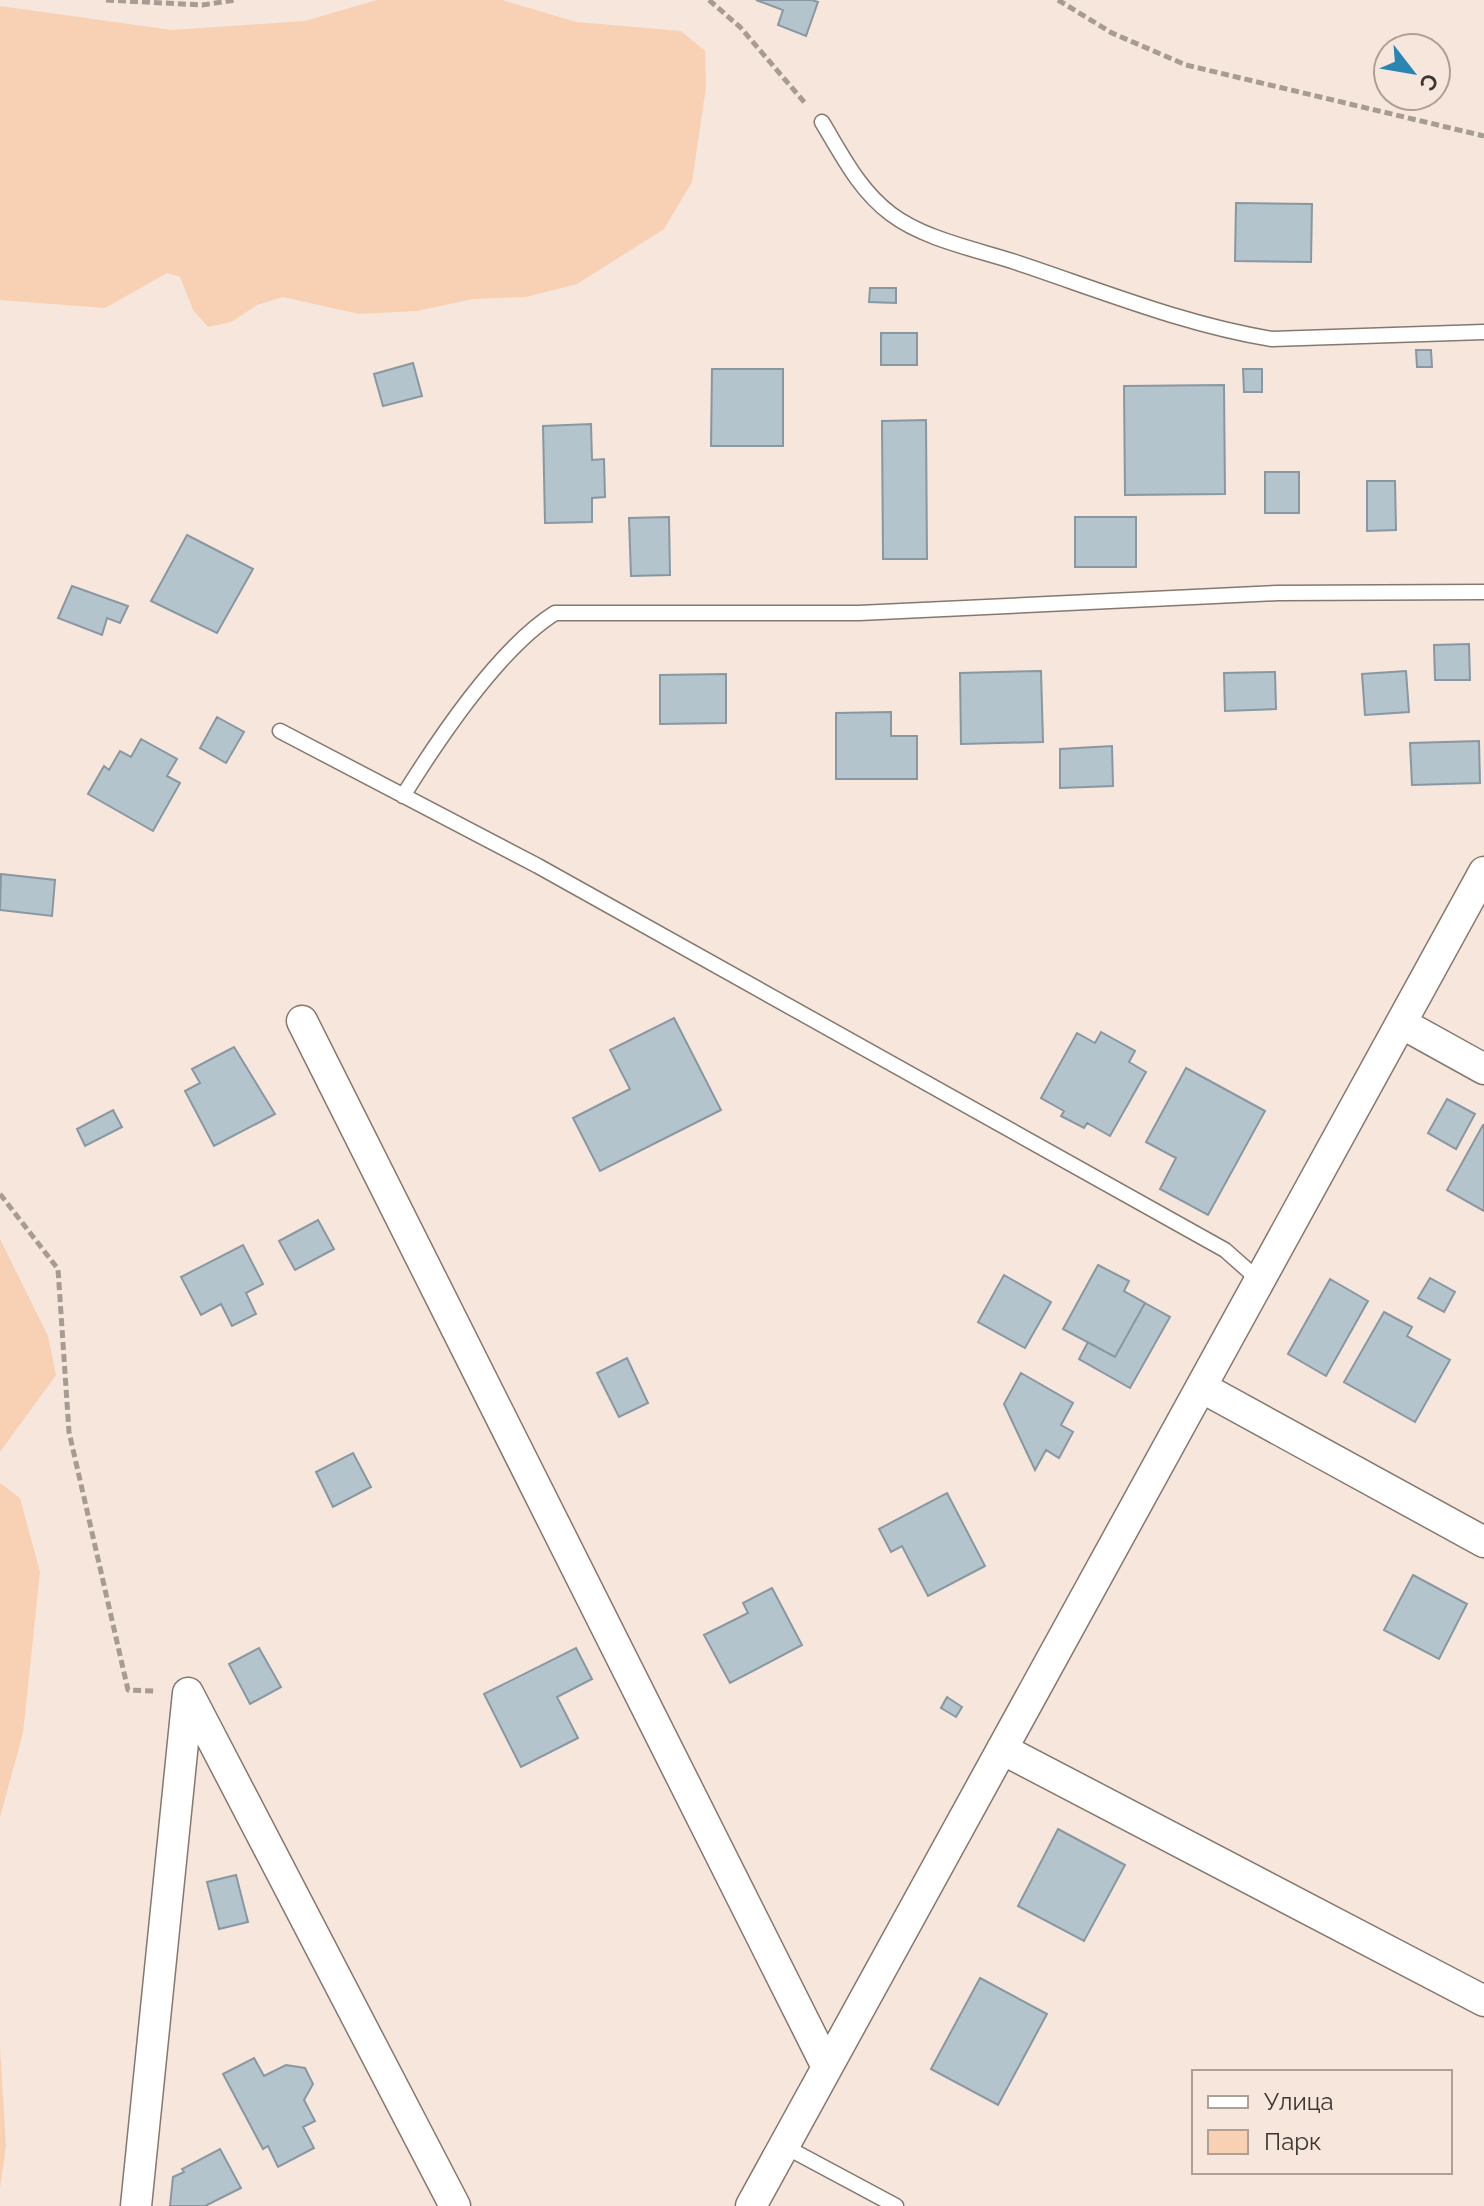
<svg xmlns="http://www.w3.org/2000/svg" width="1484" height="2206" font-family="Raleway,sans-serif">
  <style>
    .green { fill: #f8d1b4 }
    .building { fill: #b4c4cd; stroke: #8897a1; stroke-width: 2 }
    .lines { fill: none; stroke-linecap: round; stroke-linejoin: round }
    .service-casing { stroke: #85786e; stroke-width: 17 }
    .minor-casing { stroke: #85786e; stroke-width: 33 }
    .path { stroke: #a79c93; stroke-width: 5; stroke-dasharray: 8 4; stroke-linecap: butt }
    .service { stroke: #fff; stroke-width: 14 }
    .minor { stroke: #fff; stroke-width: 30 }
  </style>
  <rect width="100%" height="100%" fill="#f6e6db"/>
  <path class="green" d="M377 0H502L576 22 681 31 705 51 706 87 692 182 664 229 577 284 526 297 473 299 417 311 359 314 283 297 257 305 231 322 208 327 193 310 180 277 167 273 105 308 0 300V6L172 30 305 21Z
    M0 1239 48 1336 56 1375 0 1452Z
    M0 1483 20 1498 40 1572 23 1733 0 1817Z
    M0 2047 6 2146 0 2188Z"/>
  <path class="building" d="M756 0H812L818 2 806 36 778 25 783 10Z
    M1236 203 1312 204 1311 262 1235 261Z
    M870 288H896V303L869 302Z
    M881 333H917V365H881Z
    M1416 350H1431L1432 367H1417Z
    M413 363 422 396 383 406 374 374Z
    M712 369H783V446H711Z
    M1243 369H1262V392H1244Z
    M1224 385 1225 494 1125 495 1124 386Z
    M926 420 927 559H883L882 421Z
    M591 424 592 460 604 459 605 497 592 498V522L545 523 543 426Z
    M1265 472H1299V513H1265Z
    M1367 481H1395L1396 530 1367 531Z
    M669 517 670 575 631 576 629 518Z
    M1075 517H1136V567H1075Z
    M187 535 253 569 217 633 151 601Z
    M72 586 128 606 120 623 107 618 102 635 58 618Z
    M1469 644 1470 680H1435L1434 645Z
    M1041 671 1043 742 961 744 960 673Z
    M1406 671 1409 712 1365 715 1362 674Z
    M1275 672 1276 709 1225 711 1224 673Z
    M726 674V723L660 724V675Z
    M891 712V736H917V779H836V713Z
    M217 717 244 732 226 763 200 748Z
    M141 739 177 759 167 776 180 783 153 831 88 794 104 766 109 770 120 751 131 757Z
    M1479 741 1480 783 1412 785 1410 743Z
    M1112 746 1113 786 1060 788V749Z
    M1 874 55 880 52 916 0 910Z
    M674 1018 721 1110 600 1171 573 1118 630 1089 610 1050Z
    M1101 1032 1135 1051 1129 1062 1146 1072 1110 1136 1087 1123 1084 1128 1061 1116 1064 1111 1041 1098 1077 1033 1095 1043Z
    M234 1047 275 1114 214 1146 185 1091 200 1083 192 1069Z
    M1186 1068 1265 1111 1208 1215 1160 1189 1176 1158 1146 1142Z
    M1447 1099 1475 1114 1456 1149 1428 1133Z
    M113 1110 122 1127 85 1146 77 1129Z
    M1483 1125H1484V1211L1447 1190Z
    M318 1220 334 1249 295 1270 279 1241Z
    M243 1245 263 1284 246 1293 256 1314 232 1326 221 1304 201 1315 181 1277Z
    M1098 1265 1129 1281 1124 1291 1145 1303 1115 1357 1063 1329Z
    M1004 1275 1051 1302 1025 1348 978 1322Z
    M1430 1278 1455 1292 1444 1312 1418 1298Z
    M1330 1279 1368 1301 1326 1376 1288 1354Z
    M1145 1303 1170 1317 1130 1388 1079 1359 1088 1342 1115 1357Z
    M1384 1312 1412 1327 1407 1336 1450 1360 1415 1422 1344 1382Z
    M627 1358 648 1403 619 1417 597 1373Z
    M1021 1373 1073 1403 1061 1425 1073 1432 1059 1458 1046 1450 1035 1470 1004 1404Z
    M353 1453 371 1487 333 1507 316 1472Z
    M947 1493 985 1566 928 1596 902 1546 891 1552 879 1529Z
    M1413 1575 1467 1604 1439 1659 1384 1630Z
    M772 1588 802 1645 730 1683 704 1635 748 1613 743 1603Z
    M259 1648 281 1687 250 1704 229 1664Z
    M576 1648 592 1679 557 1697 578 1738 521 1767 484 1694Z
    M947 1697 962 1707 956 1717 941 1708Z
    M1058 1829 1125 1865 1084 1941 1018 1906Z
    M236 1875 248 1922 219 1929 207 1882Z
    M980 1978 1047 2014 998 2105 931 2069Z
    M254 2058 264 2076 286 2065 305 2068 313 2084 304 2100 315 2121 303 2127 314 2148 278 2167 268 2146 263 2149 223 2074Z
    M220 2149 241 2188 205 2206H170L173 2177 184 2172 182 2169Z"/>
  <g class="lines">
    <defs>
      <path id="service" d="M822 122C842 155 859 190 891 214 924 239 975 249 1015 262 1099 290 1185 325 1272 339L1484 332
        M280 731 538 866 1225 1250 1260 1281
        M403 796C439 738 498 649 555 613H859L1278 593 1484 592
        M784 2146 896 2206"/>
      <path id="minor" d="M302 1021 827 2067
        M1401 1023 1484 1069
        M1201 1387 1484 1542
        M1002 1749 1484 2001
        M136 2206 188 1693 455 2206
        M751 2206 1484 872"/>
    </defs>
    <use href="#service" class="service-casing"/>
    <use href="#minor" class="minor-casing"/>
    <path class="path" d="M106 0 202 5 236 0
      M709 0 740 27 805 103
      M1058 0 1112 33 1186 65 1484 136
      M0 1194 58 1269 69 1432 128 1690 155 1691"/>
    <use href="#service" class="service"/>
    <use href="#minor" class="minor"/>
  </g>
  <rect x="1192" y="2070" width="260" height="104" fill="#f6e6db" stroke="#aca097" stroke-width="2"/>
  <rect x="1208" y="2096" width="40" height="12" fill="#ffffff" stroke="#aca097" stroke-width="2"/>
  <text x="1264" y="2110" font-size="24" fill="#3c3631">Улица</text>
  <rect x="1208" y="2130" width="40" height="24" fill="#f8d1b4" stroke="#aca097" stroke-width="2"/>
  <text x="1264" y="2150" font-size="24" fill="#3c3631">Парк</text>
  <g transform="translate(1412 72) rotate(121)"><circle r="38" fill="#f6e6db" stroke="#aca097" stroke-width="2"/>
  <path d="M0-6L14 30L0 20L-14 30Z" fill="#2b85b3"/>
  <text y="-12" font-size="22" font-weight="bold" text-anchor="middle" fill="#3c3631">С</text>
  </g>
</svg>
